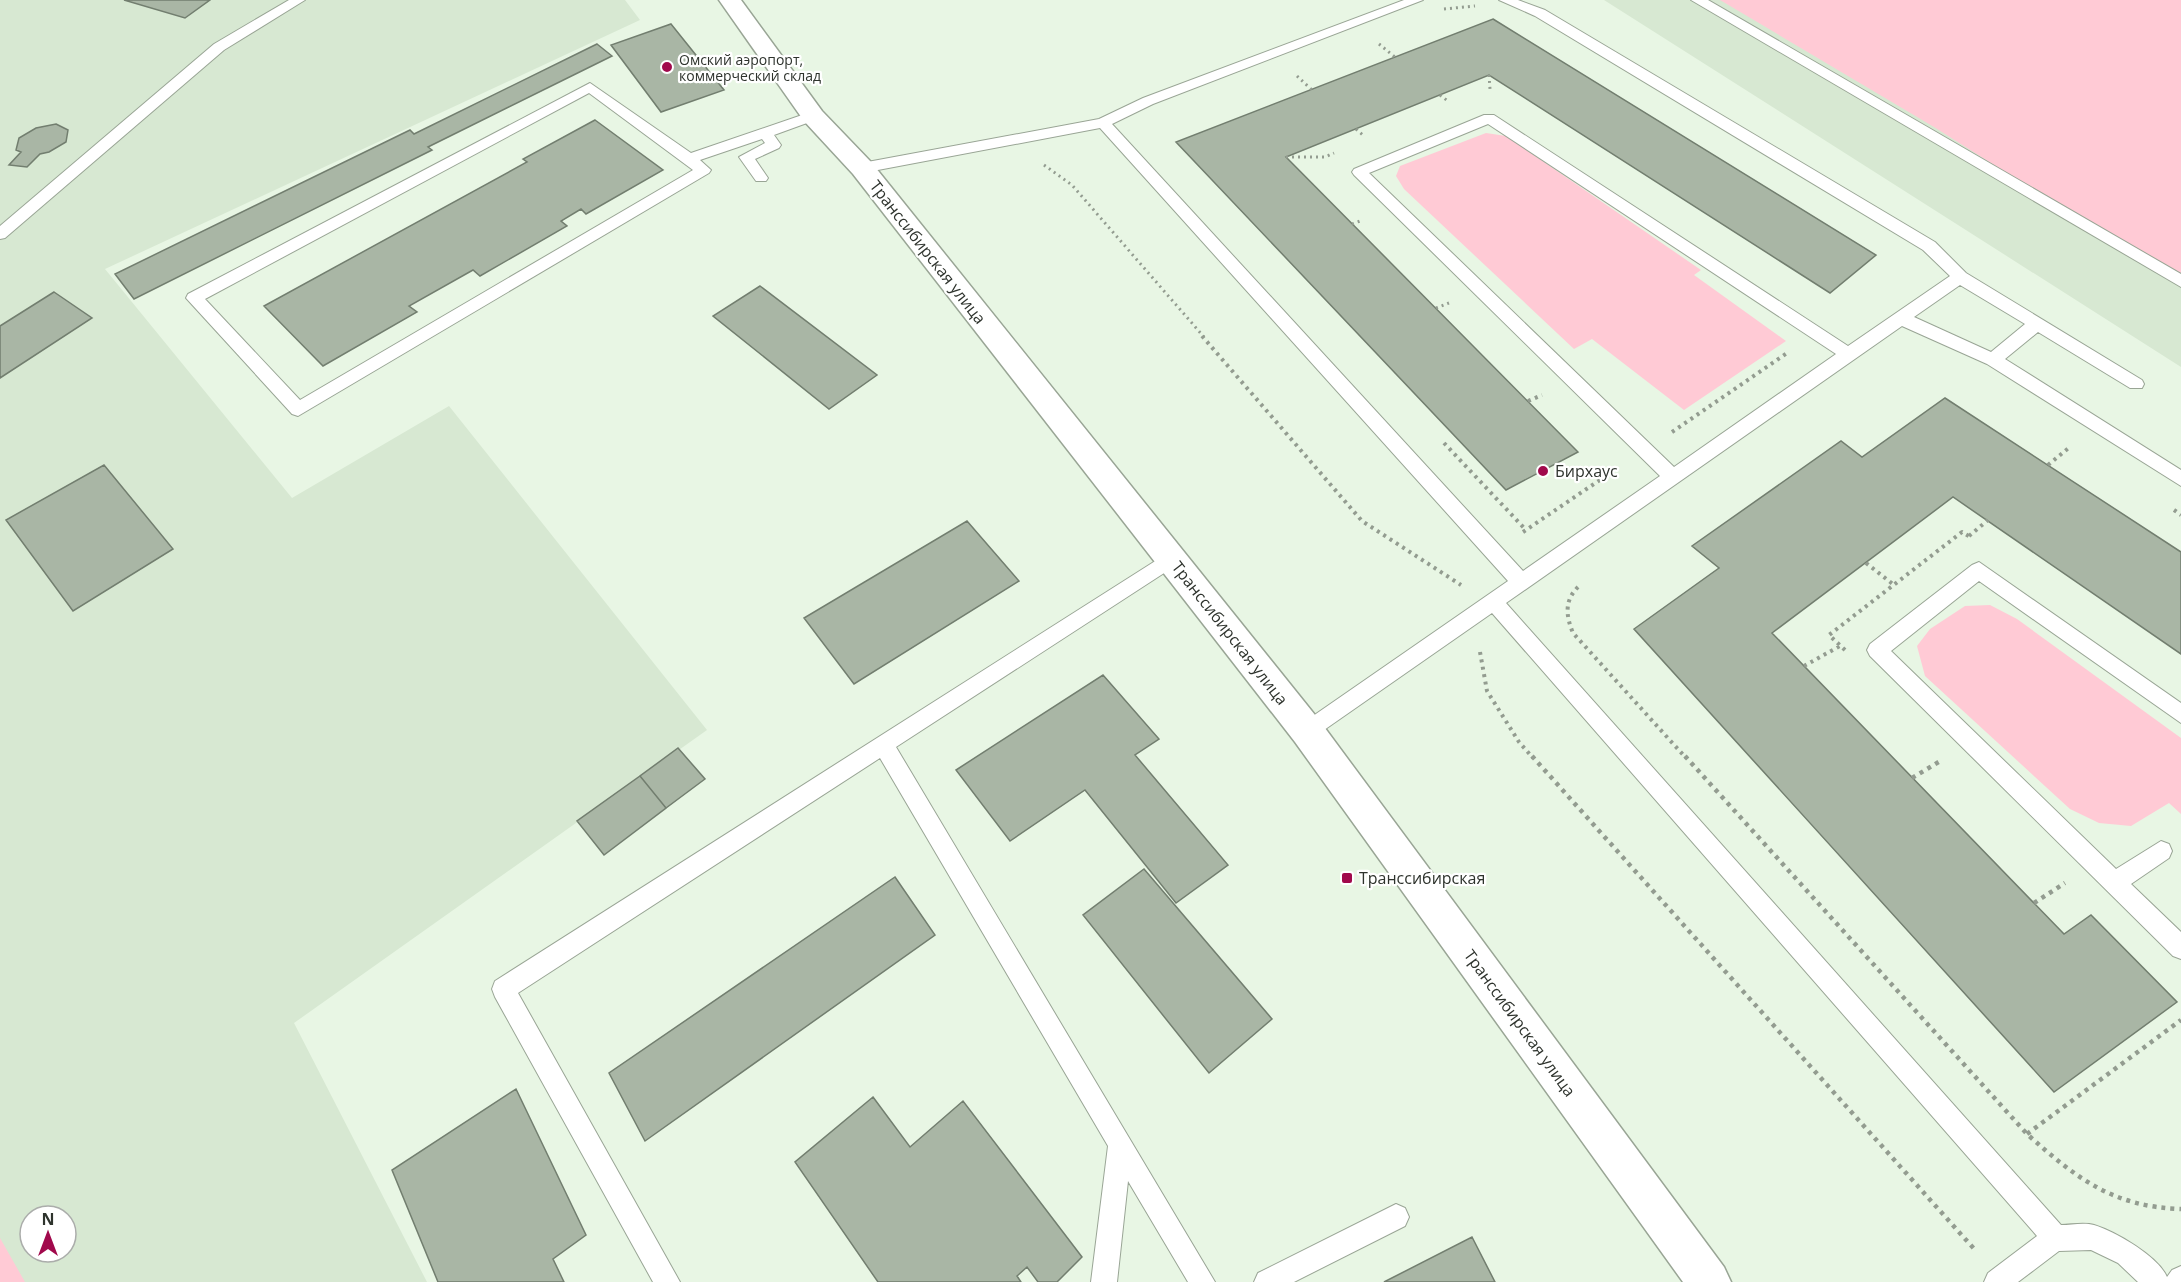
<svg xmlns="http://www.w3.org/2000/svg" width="2181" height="1282" font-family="'Open Sans',sans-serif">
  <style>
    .built { fill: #d7e8d2; fill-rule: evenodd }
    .green { fill: #ffcad5 }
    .building { fill: #a9b6a5; stroke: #727e6f; stroke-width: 1.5 }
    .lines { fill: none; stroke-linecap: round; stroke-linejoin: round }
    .service-casing { stroke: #99a595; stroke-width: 2 }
    .secondary-casing { stroke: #99a595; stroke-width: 3 }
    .path-far2 { stroke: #939c90; stroke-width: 3; stroke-dasharray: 2 4; stroke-linecap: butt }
    .path-far1 { stroke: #939c90; stroke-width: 4; stroke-dasharray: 3 4.5; stroke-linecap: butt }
    .path { stroke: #939c90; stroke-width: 4.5; stroke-dasharray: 4 5; stroke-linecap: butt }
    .service { fill: #fff; fill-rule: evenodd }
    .secondary { fill: #fff; fill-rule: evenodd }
    .poi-dot { fill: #a1094c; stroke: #fff; stroke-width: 2 }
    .labels { text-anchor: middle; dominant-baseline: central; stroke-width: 4.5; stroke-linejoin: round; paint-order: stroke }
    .far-poi-label { font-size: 14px; fill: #2e332d; stroke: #fff; text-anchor: start }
    .street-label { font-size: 16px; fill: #2e332d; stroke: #fff }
    .poi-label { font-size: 16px; fill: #2e332d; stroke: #fff; text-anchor: start }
  </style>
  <rect width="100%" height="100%" fill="#e8f6e4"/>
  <path class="built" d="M0 0H625L640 20 105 269 292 498 449 406 707 730 294 1023 427 1282H0ZM30 1216H66V1252H30Z
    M1604 0H2181V367L1958 225Z"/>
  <path class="green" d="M1720 0H2181V283L1934 127Z
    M1486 133 1506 136 1701 270 1694 275 1786 341 1684 410 1592 339 1574 349 1404 189 1396 176 1400 166Z
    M1990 605 2017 619 2181 738V814L2169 803 2131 826 2099 823 2070 809 1925 676 1917 646 1930 629 1965 606Z
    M0 1238 25 1282H0Z"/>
  <path class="building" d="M124 0H210L185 18Z
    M1493 19 1876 255 1830 293 1489 75 1286 157 1578 452 1506 490 1176 142Z
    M671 24 724 90 661 112 611 45Z
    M597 44 612 56 428 147 432 150 134 299 115 274 410 130 414 134Z
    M595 120 663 170 586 214 581 209 561 221 567 226 480 276 473 270 409 306 417 312 323 366 264 306 527 162 523 159Z
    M56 124 68 130 66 142 49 152 40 154 27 167 9 165 21 152 16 150 19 138 36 128Z
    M760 286 877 375 829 409 713 316Z
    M54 292 92 318 0 378V326Z
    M1945 398 2181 552V654L1953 497 1772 633 2064 934 2091 915 2177 1002 2054 1092 1634 629 1719 568 1692 546 1841 441 1862 457Z
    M104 465 173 549 73 611 6 520Z
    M967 521 1019 581 854 684 804 618Z
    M1103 675 1159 739 1135 755 1228 865 1176 903 1085 790 1010 841 956 770Z
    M678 748 705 779 666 808 640 776Z
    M640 776 666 808 604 855 577 821Z
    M1144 869 1272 1019 1209 1073 1083 915Z
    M895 877 935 935 645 1141 609 1073Z
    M516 1089 586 1235 553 1259 564 1282H438L392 1170Z
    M873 1097 910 1147 963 1101 1082 1257 1057 1282H1038L1027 1267 1017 1276 1021 1282H878L795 1162Z
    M1472 1237 1495 1282H1384Z"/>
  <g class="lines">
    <defs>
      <path id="service" d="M289 0H305L224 50 5 238 0 239V226L214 44Z
        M1404 0H1423L1153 104 1112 124 1523 571 1660 476 1354 175 1352 172 1354 169 1484 115H1494L1848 346 1950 276 1923 250 1535 16 1499 0H1518L1545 10 1935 242 1966 273 2142 380 2144 384 2142 388H2130L2038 332 2005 359 2181 470V486L1987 364 1902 326 1506 603 2061 1225C2071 1225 2084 1222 2094 1225 2116 1232 2158 1256 2167 1277L2172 1270 2181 1266V1282H2138L2118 1263 2091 1250 2059 1251 2018 1282H1984L1988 1273 2037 1236 1492 613 1314 737 1307 740 1300 737 1297 731 1300 725 1508 581 1100 128 862 173 855 168 862 163 1099 119 1143 98ZM1488 124 1836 354 1674 467 1369 173ZM1960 285 2025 324 1991 352 1914 317Z
        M1691 0H1708L2181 274V287Z
        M590 83 691 153 808 113 813 111 820 116 818 119 774 135 781 145 779 148 755 159 768 178 766 181H756L739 157 765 143 762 139 700 160 711 170 709 173 298 416 292 414 186 298 188 294ZM589 93 693 170 300 400 205 299Z
        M1171 551 1178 554 1180 559 1178 564 896 747 1215 1282H1188L1128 1181 1117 1282H1091L1108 1146 880 758 518 993 680 1282H653L495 997 492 989 495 981Z
        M1979 562 2181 703V723L1979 581 1891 651 2116 869 2161 841 2169 844 2172 851 2169 858 2131 884 2181 932V959L2173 956 1870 656 1867 650 1870 644 1972 565Z
        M1396 1204 1405 1208 1409 1217 1405 1226 1294 1282H1254L1258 1273Z"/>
      <path id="secondary" d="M719 0H741L822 111 871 162 1319 720 1724 1267 1731 1282H1683L1295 742 853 174 804 121Z"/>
    </defs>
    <use href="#service" class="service-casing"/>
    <use href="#secondary" class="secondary-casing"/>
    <path class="path-far2" d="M1444 9 1475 6
      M1379 44 1395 57
      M1489 75 1490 89
      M1297 76 1312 90
      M1440 95 1449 102
      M1356 129 1364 136
      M1286 157H1325L1334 153
      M1044 165 1072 185 1204 337
      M1352 224 1363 220
      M1436 308 1449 303"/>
    <path class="path-far1" d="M1202 336 1362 521 1461 585
      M1528 401 1542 395
      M1672 432 1787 353
      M1444 443 1526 530
      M2048 465 2071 446
      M2174 510 2181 515
      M1523 532 1616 469
      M1969 536 1988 520
      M1866 563 1894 585
      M1578 587C1564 601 1566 616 1573 633L1686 758
      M1845 650 1829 635 1962 532 1972 538
      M1480 652 1487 691 1519 742 1533 758
      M1804 666 1840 646"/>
    <path class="path" d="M1532 756 1976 1251
      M1685 756 2027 1134C2076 1178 2113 1207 2181 1209
      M1912 778 1942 760
      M2034 903 2065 883
      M2027 1134 2181 1020"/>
    <use href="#service" class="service"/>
    <use href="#secondary" class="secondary"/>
  </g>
  <g class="poi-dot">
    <circle cx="667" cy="67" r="6"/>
    <circle cx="1543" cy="471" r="6"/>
    <rect x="1341" y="872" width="12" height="12" rx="3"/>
  </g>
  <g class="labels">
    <g class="far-poi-label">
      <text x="679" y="59">Омский аэропорт,<tspan x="679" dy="16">коммерческий склад</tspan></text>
    </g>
    <g class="street-label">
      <text transform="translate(928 252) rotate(52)">Транссибирская улица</text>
      <text transform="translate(1230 633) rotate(52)">Транссибирская улица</text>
      <text transform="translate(1520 1023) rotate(54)">Транссибирская улица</text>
    </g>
    <g class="poi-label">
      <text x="1555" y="471">Бирхаус</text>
      <text x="1359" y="878">Транссибирская</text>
    </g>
  </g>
  <g transform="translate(48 1234)"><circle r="28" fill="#ffffff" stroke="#abadab" stroke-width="1.5"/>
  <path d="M0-4.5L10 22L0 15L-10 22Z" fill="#a1094c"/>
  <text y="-9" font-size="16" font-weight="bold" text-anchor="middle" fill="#2e332d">N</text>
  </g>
</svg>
